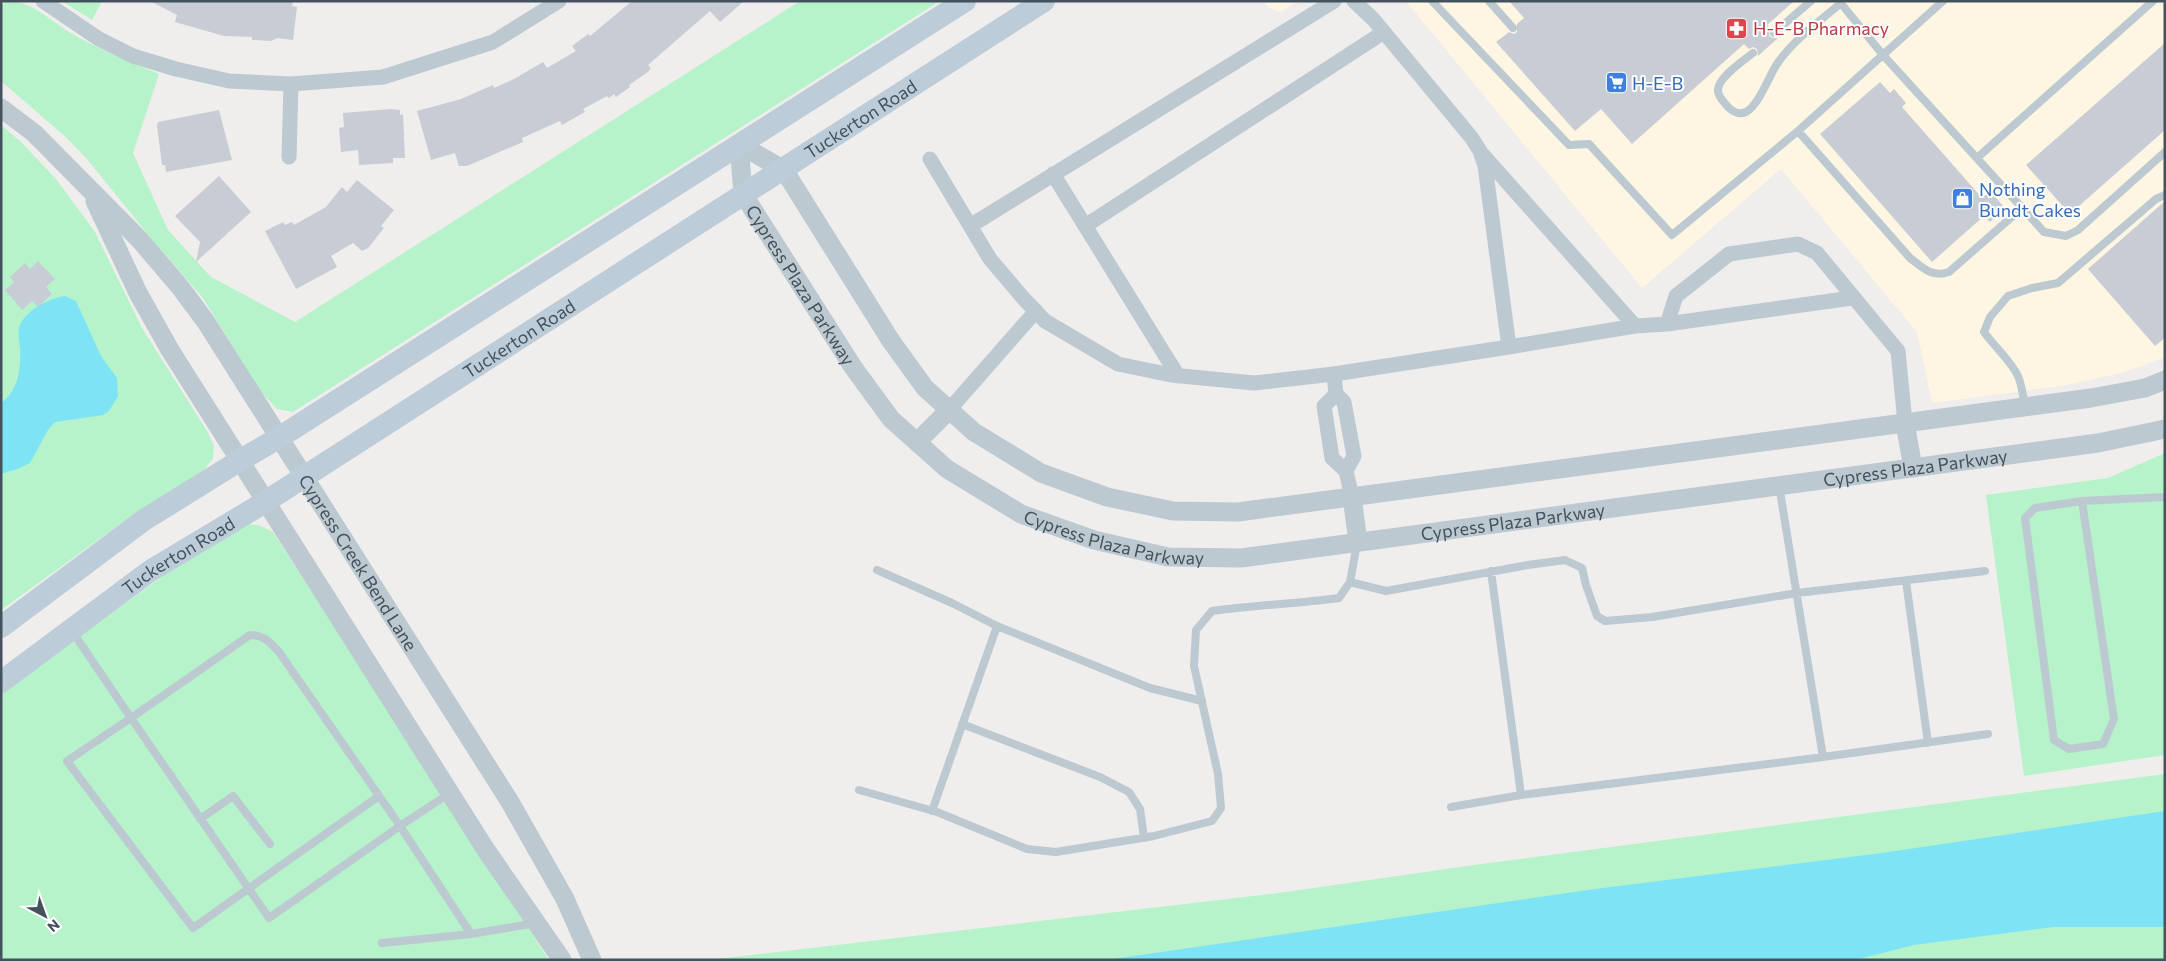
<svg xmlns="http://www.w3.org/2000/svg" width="2166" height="961" font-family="Commissioner,sans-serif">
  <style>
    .commercial { fill: #fef5e3 }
    .green { fill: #b6f3ca }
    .water { fill: #7ee3f5 }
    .building { fill: #c8ccd4 }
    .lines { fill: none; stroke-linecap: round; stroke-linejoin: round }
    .service { stroke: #bcc9d1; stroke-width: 8 }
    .minor { stroke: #bcc9d1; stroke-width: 15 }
    .tertiary { stroke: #bcc9d1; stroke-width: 19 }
    .secondary { stroke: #bdccd9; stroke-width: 22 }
    .labels { text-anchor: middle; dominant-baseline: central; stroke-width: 4; stroke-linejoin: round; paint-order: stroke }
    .health-label { font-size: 18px; fill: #be3a42; stroke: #fff; text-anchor: start }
    .shop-label { font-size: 18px; fill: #366cbe; stroke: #fff; text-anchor: start }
    .street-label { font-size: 18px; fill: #43525d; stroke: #fff }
  </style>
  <rect width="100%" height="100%" fill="#f0eded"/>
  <path class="commercial" d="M1264 1H1298L1281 12 1269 8Z
    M1406 1H2165V357L2122 373 2061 386 1932 403 1917 332 1781 169 1642 288Z"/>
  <path class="green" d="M6 1C34 1 51 22 74 35 101 50 130 62 159 74L133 153 168 230 211 277 295 322 800 1H940L293 412 277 409 261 392 203 298 154 242 87 159 68 139 1 81V6Z
    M62 1H102L92 20Z
    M1 125 20 141 56 179 95 232 142 328 207 431 214 446 213 458 203 471 123 522 1 610Z
    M2165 453V755L2024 776 1986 495 2108 478Z
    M249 524 261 526 273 532 549 960H1V693L163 576 239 528Z
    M2165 774V960H708L1279 893 1474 865Z"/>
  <path class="water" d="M65 296 76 301 101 356 117 378 118 396 109 411 103 415 55 422 48 430 30 463 20 468 1 474V403C19 390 21 368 20 347 19 342 18 333 19 328 24 311 49 298 65 296Z
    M2165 811V927H2053L1914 945 1855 960H1106L1595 889 1882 853Z"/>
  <path class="building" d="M150 1H293L292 6 297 7 293 40 277 38 271 41 252 40V37L224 36 175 22 177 15Z
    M632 1H744L720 22 710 11 648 65 651 68 648 72 629 85 630 87 616 97 614 94 609 98 607 96 583 109 585 112 562 125 560 121 522 138 523 142 467 166H459L455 153 431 160 417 111 461 99 493 85 494 88 514 79 543 62 547 68 576 51 572 46 588 34 590 36Z
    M1509 1H1794L1767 25 1770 29 1769 36 1773 38H1778L1758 56 1757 49 1753 47 1749 49 1744 44 1632 144 1601 109 1575 131 1496 42 1509 32 1514 34 1517 32V24L1524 18Z
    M2165 43V130L2070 214 2026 165Z
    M1880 82 1890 93 1894 89 1906 103 1902 107 1982 198 1990 191 2005 208 1990 222 1984 216 1932 262 1820 134Z
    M391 109 400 110V115L403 114 405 158H393V163L359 165 358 150 341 152 339 128 344 127 343 113Z
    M219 110 232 160 166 172 165 165H162L160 149 157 126 158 122Z
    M219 176 251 212 196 262 200 242 175 216Z
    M357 180 394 210 381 226 384 228 368 248 362 251 353 243 331 256 337 267 296 289 265 231 283 222 285 225 292 222 294 225 326 207 342 187 347 192Z
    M2165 201V338L2155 346 2088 269Z
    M38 261 55 279 46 287 52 294 38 307 32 301 22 310 5 290 14 282 10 277 25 263 30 269Z"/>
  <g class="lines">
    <path class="service" d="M1432 1 1569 145 1589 144 1672 235 1798 131 1943 1
      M1489 1 1513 28
      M1839 1 1883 55 2044 232 2066 236 2078 230 2165 152
      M1774 33 1811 1
      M1753 53C1743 61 1717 78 1718 91 1718 97 1725 103 1728 107 1733 112 1739 115 1746 112 1759 105 1769 76 1777 64 1793 40 1819 22 1841 3
      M1798 131 1910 258C1923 268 1932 278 1949 272L2022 208
      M1977 158 2153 1
      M2025 407C2023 397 2022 385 2018 376 2011 361 1994 346 1984 332L1990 317 2008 296 2032 288 2058 283 2156 199 2165 195
      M2082 501 2114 719 2103 744 2069 749 2054 740 2025 518 2035 508 2082 501 2165 497
      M877 570 952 603 997 626 1150 688 1202 701
      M1491 571 1521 795 1823 757 1779 485
      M1906 581 1928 743
      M1350 582 1386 591 1528 565 1565 560 1582 568 1586 585 1597 616 1605 621 1652 617 1797 593 1985 571
      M72 631 131 718 67 761 193 928 379 796
      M250 635C264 635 270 642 279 652L400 826 269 918 131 718Z
      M962 724 1100 777 1129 792 1140 809 1144 838
      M1823 757 1988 734
      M859 790 937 812 1027 849 1056 852 1154 836 1212 821 1221 808 1218 774 1194 666 1196 630 1212 611C1254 605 1296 604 1339 598L1350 582 1357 544
      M450 793 400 826 471 934
      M1451 807 1521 795
      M932 811 997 626
      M200 819 233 796 270 844
      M382 943 471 934 536 923"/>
    <path class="minor" d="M43 1 99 39 133 56 176 69 229 81 291 84 383 77 493 42 559 1
      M1483 155 1635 326
      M289 157 291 84
      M930 159 990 259 1024 299 1045 321 1118 364 1171 375 1254 383 1334 374
      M1053 174 1178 376
      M970 226 1334 1
      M1085 226 1384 32
      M1667 324 1852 298
      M1509 347 1635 326 1667 324 1676 296 1729 254 1798 244 1817 253 1898 351 1905 423
      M1336 394 1324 406 1332 458 1346 471 1352 497
      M949 410 1036 311
      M1346 471 1354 456 1344 402 1336 394 1334 374 1509 347 1485 166 1480 151 1471 137 1373 19 1354 1"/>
    <g class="tertiary">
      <path id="s1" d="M1 108 34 133 139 239 180 287 206 322 510 802 565 899 592 960"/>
      <path id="s2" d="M739 144 743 194 853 367 891 419 947 469 1021 514 1094 540 1168 557 1241 558 2098 443 2165 429"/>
      <path d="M739 144 784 170 891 341 925 388 974 432 1041 473 1107 497 1173 511 1238 512 2091 398 2145 388 2165 380"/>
      <path d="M95 201 138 293 170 350 486 850 562 960"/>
      <path d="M1905 423 1913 468"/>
      <path d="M917 442 949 410"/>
      <path d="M1352 497 1358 542"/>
    </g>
    <g class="secondary">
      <path d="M1 627 144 520 239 461 280 437 965 1"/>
      <path id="s3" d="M1 682 150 571 265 502 1044 1"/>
    </g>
  </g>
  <defs>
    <symbol id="pharmacy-square" viewBox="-11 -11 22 22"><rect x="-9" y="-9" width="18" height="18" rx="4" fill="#e0444e" stroke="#fff"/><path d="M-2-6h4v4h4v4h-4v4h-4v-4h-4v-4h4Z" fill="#fff"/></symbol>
    <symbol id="supermarket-square" viewBox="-11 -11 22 22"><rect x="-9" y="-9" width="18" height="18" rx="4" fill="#3f7fe0" stroke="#fff"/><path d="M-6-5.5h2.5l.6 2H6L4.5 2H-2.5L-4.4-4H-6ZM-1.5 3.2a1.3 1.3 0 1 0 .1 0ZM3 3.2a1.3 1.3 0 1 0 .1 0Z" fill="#fff"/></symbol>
    <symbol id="shop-square" viewBox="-11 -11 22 22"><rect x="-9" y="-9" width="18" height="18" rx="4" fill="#3f7fe0" stroke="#fff"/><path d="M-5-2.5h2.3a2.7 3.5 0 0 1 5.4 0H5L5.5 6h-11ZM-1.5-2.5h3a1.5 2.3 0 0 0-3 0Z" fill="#fff"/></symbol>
  </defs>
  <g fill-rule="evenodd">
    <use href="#pharmacy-square" x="1724" y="16" width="25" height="25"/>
    <use href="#supermarket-square" x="1604" y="70" width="25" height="25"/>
    <use href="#shop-square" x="1950" y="186" width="25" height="25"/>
  </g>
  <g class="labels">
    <g class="health-label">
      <text x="1753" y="28">H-E-B Pharmacy</text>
    </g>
    <g class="shop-label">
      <text x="1632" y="83">H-E-B</text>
      <text x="1979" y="189">Nothing<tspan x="1979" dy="21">Bundt Cakes</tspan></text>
    </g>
    <g class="street-label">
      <text stroke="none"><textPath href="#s3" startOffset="1028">Tuckerton Road</textPath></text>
      <text stroke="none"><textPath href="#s2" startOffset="158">Cypress Plaza Parkway</textPath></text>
      <text stroke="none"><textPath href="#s3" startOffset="622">Tuckerton Road</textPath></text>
      <text stroke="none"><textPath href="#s2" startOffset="1388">Cypress Plaza Parkway</textPath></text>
      <text stroke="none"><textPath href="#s2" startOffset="982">Cypress Plaza Parkway</textPath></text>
      <text stroke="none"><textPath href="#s2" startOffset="578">Cypress Plaza Parkway</textPath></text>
      <text stroke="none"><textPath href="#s3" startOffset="218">Tuckerton Road</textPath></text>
      <text stroke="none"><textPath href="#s1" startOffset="582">Cypress Creek Bend Lane</textPath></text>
    </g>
  </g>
  <rect width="2166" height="961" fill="none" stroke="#43525d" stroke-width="5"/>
  <g transform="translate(45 916) rotate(139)" stroke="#ffffff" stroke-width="4" paint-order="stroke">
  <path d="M0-4L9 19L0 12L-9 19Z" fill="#43525d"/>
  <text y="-8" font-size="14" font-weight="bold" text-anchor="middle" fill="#43525d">N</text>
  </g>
</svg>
